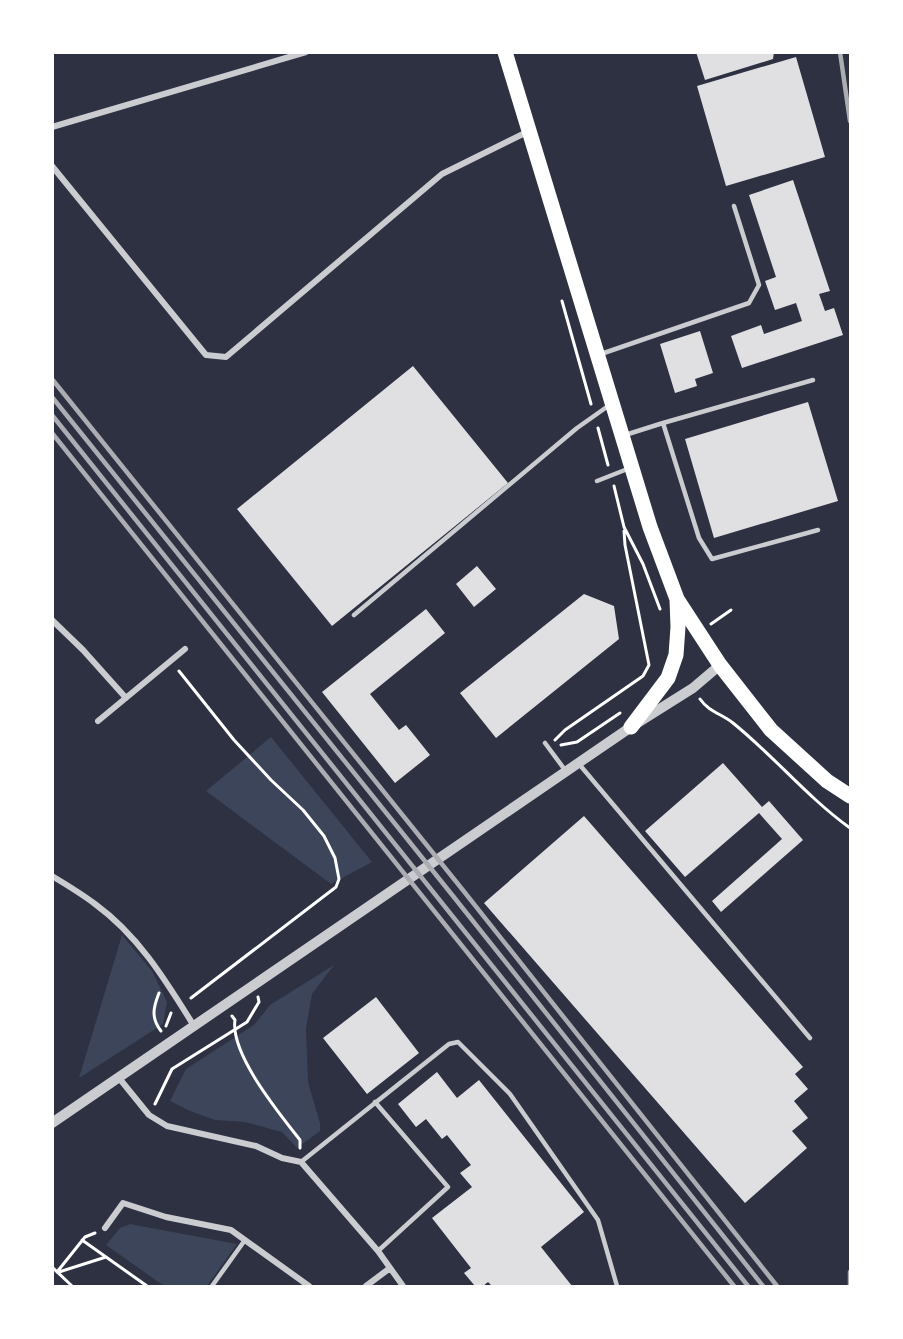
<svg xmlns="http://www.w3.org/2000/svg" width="903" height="1339" font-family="Overpass,sans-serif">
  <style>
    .green { fill: #3c4559 }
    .building { fill: #e0e0e3 }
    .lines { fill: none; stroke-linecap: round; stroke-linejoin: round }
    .path { stroke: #fff; stroke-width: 3 }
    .service { stroke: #caccd0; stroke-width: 4.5 }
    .minor { stroke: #caccd0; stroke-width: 6 }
    .tertiary { stroke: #caccd0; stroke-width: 10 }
    .primary { stroke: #fff; stroke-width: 15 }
    .rail { stroke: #abadb3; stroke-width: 4.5 }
  </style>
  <rect width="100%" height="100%" fill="#2d3142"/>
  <path class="green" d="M271 737 372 862 331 884 206 791Z
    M122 935 152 971 167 1002 163 1024 79 1078Z
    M334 965 312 994 306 1029 308 1082 320 1123V1131L297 1148 282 1132 245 1122 215 1120 190 1111 170 1101 186 1069 254 1025 270 1005Z
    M130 1224 237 1244 207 1286H164L106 1245 120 1228Z"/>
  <path class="building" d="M696 52H774L773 59 705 80Z
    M796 57 825 157 726 186 697 86Z
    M793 180 830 291 819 294 825 311 834 308 843 335 742 368 731 336 761 325 764 334 802 321 796 303 775 310 765 281 776 277 749 195Z
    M700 331 713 373 695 379 697 386 675 393 660 344Z
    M413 366 508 483 332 626 237 509Z
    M808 402 838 501 714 538 685 439Z
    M477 566 496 589 474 607 456 584Z
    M584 594 614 606 619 639 496 738 460 693Z
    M426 609 445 633 370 694 399 730 406 725 430 755 395 783 322 692Z
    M723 763 762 807 769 801 803 840 721 912 712 901 782 839 759 813 685 877 645 831Z
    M584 816 803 1067 795 1074 808 1089 794 1101 808 1118 792 1131 807 1148 745 1203 484 903Z
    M376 997 419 1053 367 1094 323 1038Z
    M437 1072 457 1098 479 1080 584 1212 541 1247 572 1286H492L488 1282 483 1286H475L464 1273 471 1268 432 1218 472 1187 460 1173 471 1165 447 1135 442 1139 426 1119 416 1127 398 1104Z"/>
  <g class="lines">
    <path class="path" d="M562 301 591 404
      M598 428 608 465
      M614 486 624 527 643 564 660 609
      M711 624 731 610
      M179 671 234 740 271 780 303 810 324 836 335 858 339 879 336 887 191 998
      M700 699C709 712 722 714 733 723 774 756 807 797 850 828
      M555 740 565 730 643 676 649 665 625 545 624 531
      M561 745 577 742 620 713
      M159 993C153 1008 151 1018 161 1031
      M232 1016 235 1020C230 1054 279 1113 300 1140V1148
      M166 1026 171 1013
      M155 1104 172 1069 247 1022 259 1002 258 997
      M82 1240 147 1286
      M52 1267 72 1286
      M57 1272 85 1237 95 1233
      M59 1272 106 1257"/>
    <path class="service" d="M601 354 749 303 759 285 734 206
      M663 423 813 380
      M625 435 663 423 699 538 712 559 818 530
      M597 481 630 468
      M354 615 577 428 611 404
      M545 743 565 770
      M579 764 810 1038
      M375 1102 448 1187 378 1251
      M301 1162 449 1044 458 1042 510 1094 598 1220 617 1286
      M212 1286 245 1240"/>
    <path class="minor" d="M52 127 306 52
      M52 166 206 355 226 357 442 174 529 131
      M52 620 83 650 126 698
      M98 721 185 649
      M52 876C67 885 82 894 95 904 139 936 166 981 194 1026
      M119 1078 149 1115 167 1126 256 1146 282 1158 301 1162 378 1251 403 1286
      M105 1228 123 1203 166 1217 231 1230 309 1286
      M366 1286 390 1268"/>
    <path class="tertiary" d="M52 1123 631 727 693 688 720 665"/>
    <path class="primary" d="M505 52 650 527 677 599 720 665 771 730 827 781 850 796
      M631 727 668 678 676 655 678 627 677 600"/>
    <path class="rail" d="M840 52 850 121
      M52 379 462 889 777 1286
      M52 397 453 896 763 1286
      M52 415 748 1286
      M52 433 734 1286
      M850 1286V1272"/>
  </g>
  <rect width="903" height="1339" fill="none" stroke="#ffffff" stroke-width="108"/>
</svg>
